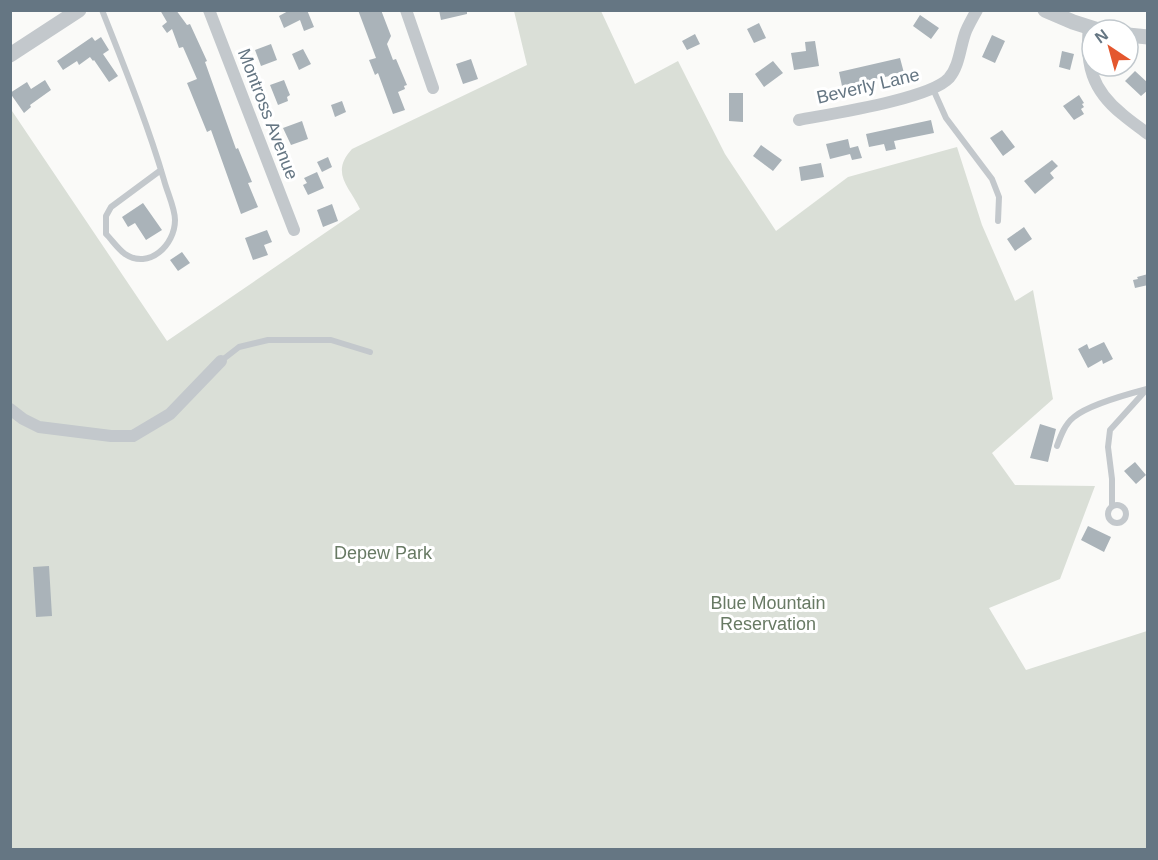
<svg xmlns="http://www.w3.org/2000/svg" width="1158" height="860" font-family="Arial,sans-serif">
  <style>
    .green { fill: #dadfd7 }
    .building { fill: #aab3b9 }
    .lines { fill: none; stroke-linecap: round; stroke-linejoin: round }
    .service { stroke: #c3c8cc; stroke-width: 6 }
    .minor { stroke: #c3c8cc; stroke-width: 12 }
    .tertiary { stroke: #c3c8cc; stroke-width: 15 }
    .labels { text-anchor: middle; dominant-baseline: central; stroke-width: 6; stroke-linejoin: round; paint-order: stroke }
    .street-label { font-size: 18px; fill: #657683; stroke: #fff }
    .park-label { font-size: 18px; fill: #687a64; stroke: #fff }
  </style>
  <rect width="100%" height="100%" fill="#fafaf8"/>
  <path class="green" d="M514 11H601L635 84 678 61 725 154 776 231 848 177 957 147 982 225 1015 301 1033 290 1053 399 992 453 1015 485 1095 486 1060 579 989 608 1026 670 1147 631V849H11L10 108 167 341 360 209C349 186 330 173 352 149L527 65Z"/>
  <path class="building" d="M160 10H176L187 25 190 24 207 61 205 62 236 149 238 148 252 182 248 183 258 207 241 214 211 130 207 132 187 83 197 79 183 47 179 48 172 29 167 33 162 26 167 22Z
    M290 10H307L314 27 304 31 300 20 284 28 279 16Z
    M358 10H381L391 36 387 44 393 60 396 59 407 85 404 86 405 89 398 92 405 110 393 114 378 73 375 75 369 60 376 58Z
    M439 10H467V14L441 20Z
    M920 15 939 28 931 39 913 26Z
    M759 23 766 38 754 43 747 29Z
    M695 34 700 44 687 50 682 41Z
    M992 35 1005 41 995 63 982 57Z
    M92 37 95 41 101 37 109 50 103 54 118 76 109 82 94 60 93 61 90 57 79 65 77 61 63 70 57 61Z
    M815 41 819 66 794 70 791 53 806 51 805 42Z
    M271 44 277 60 261 66 255 50Z
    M303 49 311 64 299 70 292 54Z
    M1062 51 1074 54 1070 70 1059 67Z
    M900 58 904 73 842 86 839 72Z
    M471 59 478 79 463 84 456 64Z
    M773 61 783 73 764 87 755 74Z
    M1135 71 1148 83V90L1141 96 1125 81Z
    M45 80 51 90 30 105 31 107 24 113 10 93 27 82 31 89Z
    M284 80 290 95 287 97 288 101 278 105 270 85Z
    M729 93H743V122L729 121Z
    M1079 95 1084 103 1082 104 1084 107 1081 109 1084 114 1074 120 1063 106Z
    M342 101 346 112 335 117 331 105Z
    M931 120 934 133 894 141 896 149 886 151 884 144 869 147 866 134Z
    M302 121 308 139 291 145 283 128Z
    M1002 130 1015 147 1003 156 990 138Z
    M848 139 850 148 858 146 862 158 852 160 850 154 830 159 826 144Z
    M761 145 782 160 773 171 753 156Z
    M328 157 332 167 322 172 317 162Z
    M1052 160 1058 166 1050 173 1054 178 1035 194 1024 181Z
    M821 163 824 177 801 181 799 167Z
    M317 172 324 188 308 195 303 185 307 183 304 178Z
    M143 203 162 230 146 240 135 223 128 227 122 217Z
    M332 204 338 221 323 227 317 210Z
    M1024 227 1032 239 1015 251 1007 239Z
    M267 230 272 242 264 245 268 255 253 260 245 238Z
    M182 252 190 263 178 271 170 260Z
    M1148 274V285L1135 288 1133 280 1138 279 1137 277Z
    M1104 342 1113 359 1103 364 1102 360 1088 368 1078 349 1087 344 1089 349Z
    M1040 424 1056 429 1048 462 1030 458Z
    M1135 462 1146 475 1136 484 1124 471Z
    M1088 526 1111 537 1104 552 1081 540Z
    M49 566 52 616 36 617 33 567Z"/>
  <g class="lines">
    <path class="service" d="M102 10C124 66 147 122 164 180 167 192 175 208 175 220 175 245 149 270 125 254 118 249 112 240 106 234V216L111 207 161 170
      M933 89 946 118 992 179 999 197 998 221
      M221 361 239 347 268 340H331L370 352
      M1057 446C1061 435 1065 424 1074 417 1088 405 1128 394 1147 389
      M1108 514a9 9 0 1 1 18 0a9 9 0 1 1-18 0Z
      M1112 506V479L1108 447 1110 430 1147 389"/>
    <path class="minor" d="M209 10 294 230
      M406 10 433 88
      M1089 27C1085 64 1092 90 1122 114 1130 121 1139 127 1148 134
      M799 120C830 114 930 99 949 78 960 65 960 46 966 31 969 24 973 17 977 10
      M10 409 23 419 39 427 111 436H133L170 414 221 361"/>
    <path class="tertiary" d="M1045 10 1073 22 1098 30
      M1128 35 1148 37
      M10 55 79 10"/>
  </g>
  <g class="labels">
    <g class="street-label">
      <text transform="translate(868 86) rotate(-13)">Beverly Lane</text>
      <text transform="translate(268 114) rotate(69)">Montross Avenue</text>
    </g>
    <g class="park-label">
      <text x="383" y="553">Depew Park</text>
      <text x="768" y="603">Blue Mountain<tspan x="768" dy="21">Reservation</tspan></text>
    </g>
  </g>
  <rect width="1158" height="860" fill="none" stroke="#657683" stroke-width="24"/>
  <g transform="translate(1110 48) rotate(324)"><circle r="28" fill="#ffffff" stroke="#c1c8cd" stroke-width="1.5"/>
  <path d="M0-4.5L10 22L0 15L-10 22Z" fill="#e4572e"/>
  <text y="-9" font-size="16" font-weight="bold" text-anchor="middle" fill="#657683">N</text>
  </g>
</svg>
